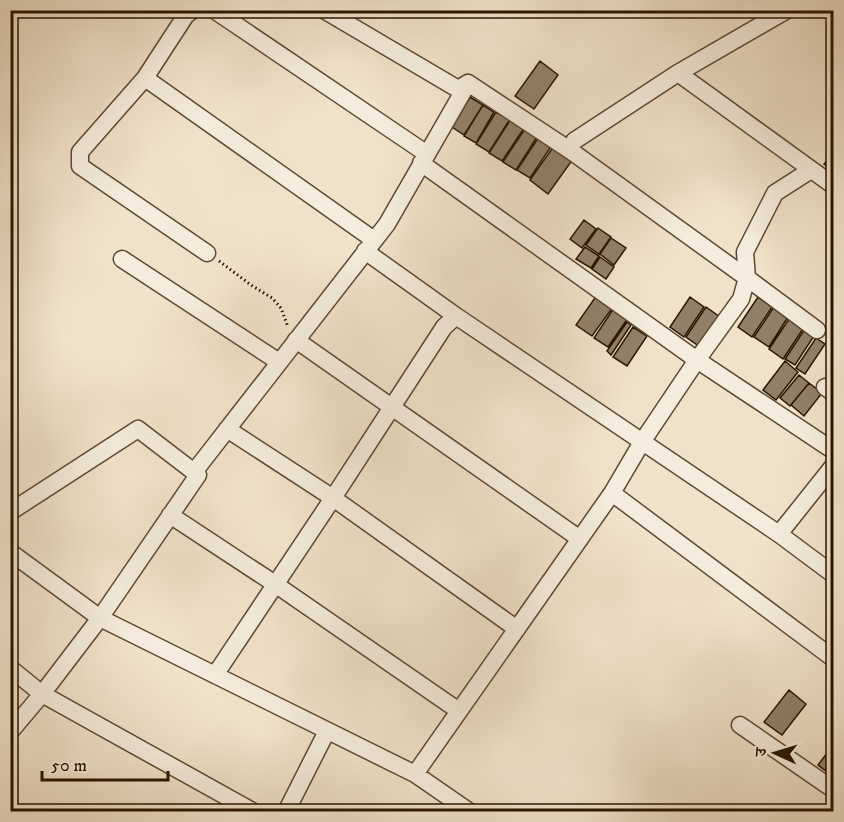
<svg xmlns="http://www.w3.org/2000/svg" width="844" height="822" font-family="'IM FELL DW Pica','Noto Serif Devanagari',serif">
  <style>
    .building { fill: #918069; stroke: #2a1500; stroke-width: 1.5 }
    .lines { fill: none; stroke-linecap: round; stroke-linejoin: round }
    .minor-casing { stroke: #5c4832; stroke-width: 19 }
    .path { stroke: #2a1500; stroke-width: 3; stroke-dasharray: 1.5 3; stroke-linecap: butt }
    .minor { stroke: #f5ecdd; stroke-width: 16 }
  </style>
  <rect width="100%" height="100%" fill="#f0e2ca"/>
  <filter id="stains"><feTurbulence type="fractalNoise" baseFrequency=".00333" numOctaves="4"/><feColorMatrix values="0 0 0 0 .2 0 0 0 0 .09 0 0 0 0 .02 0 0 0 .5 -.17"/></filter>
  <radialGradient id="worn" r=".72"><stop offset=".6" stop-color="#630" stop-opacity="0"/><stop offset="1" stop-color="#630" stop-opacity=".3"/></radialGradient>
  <path class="building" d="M540 61 558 75 534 109 515 96Z
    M470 97 483 105 464 135 452 127Z
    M483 105 494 112 476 143 464 136Z
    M496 112 510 119 489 152 476 144Z
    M511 119 524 128 502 161 489 153Z
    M525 129 537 137 516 170 503 162Z
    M539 137 552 145 530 178 517 170Z
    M554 146 573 159 548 194 530 180Z
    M834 152V171L824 164Z
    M584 220 596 229 582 248 570 239Z
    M598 228 611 237 599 254 586 245Z
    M611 238 626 248 614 265 600 254Z
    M585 247 599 256 591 268 576 259Z
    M600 257 614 267 606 279 592 269Z
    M597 295 613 307 592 336 576 325Z
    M690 297 704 307 684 337 670 327Z
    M758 297 772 307 752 337 738 327Z
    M706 307 720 317 700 347 686 337Z
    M774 307 788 317 769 347 754 337Z
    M614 308 628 318 608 347 594 338Z
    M789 319 803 329 783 359 769 349Z
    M627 322 631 325 611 355 607 351Z
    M633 327 647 336 627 366 613 357Z
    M805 329 814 336 795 365 785 359Z
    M816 338 825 344 805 374 796 368Z
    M785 361 798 372 776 400 763 390Z
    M799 375 809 383 790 406 780 398Z
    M809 383 822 393 804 416 791 405Z
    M789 690 806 704 782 735 764 722Z
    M834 744V777L818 765Z"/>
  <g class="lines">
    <defs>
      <path id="minor" d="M193 10 186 15 145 78 80 152V166L207 253
        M214 10 427 154
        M324 10 458 89 468 83 571 151 747 278 741 299 697 360 642 442 612 493
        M678 73 834 186
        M145 78 374 240
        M574 141 678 73 787 10
        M421 163 697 360 834 451
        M811 170 775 193 745 252 747 278 817 330
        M365 251 456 316 779 534 834 575
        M122 259 279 362
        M296 340 580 539
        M825 387 834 393
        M227 429 333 498 517 629
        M194 472 387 224 468 83
        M10 512 138 429 198 475 100 618 42 694 254 812
        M170 515 275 584 459 711
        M779 534 834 465
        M10 552 100 618 415 774 612 493 834 659
        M10 668 42 694 10 732
        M215 675 333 498 444 327 456 316
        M740 725 834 790
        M415 774 470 812
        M286 812 327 731"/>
    </defs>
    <use href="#minor" class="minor-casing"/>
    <path class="path" d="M219 261 251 285 272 298 281 308 288 327"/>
    <use href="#minor" class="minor"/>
  </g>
  <rect width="844" height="822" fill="none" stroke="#f0e2ca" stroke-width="36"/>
  <rect x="12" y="12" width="820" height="798" fill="none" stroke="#2a1500" stroke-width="3"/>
  <rect x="18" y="18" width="808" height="786" fill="none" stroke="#2a1500" stroke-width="1.5"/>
  <g transform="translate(775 753) rotate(274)" stroke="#f5ecdd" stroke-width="4.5" paint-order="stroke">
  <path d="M0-4.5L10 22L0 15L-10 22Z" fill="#2a1500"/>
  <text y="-9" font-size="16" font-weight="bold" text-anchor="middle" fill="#2a1500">उ</text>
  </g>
  <path d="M42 771v9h126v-9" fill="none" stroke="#2a1500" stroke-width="3"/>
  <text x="51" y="771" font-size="18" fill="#2a1500" stroke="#f5ecdd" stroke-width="4.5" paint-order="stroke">50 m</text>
  <rect width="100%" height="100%" filter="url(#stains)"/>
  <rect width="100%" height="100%" fill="url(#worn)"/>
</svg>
